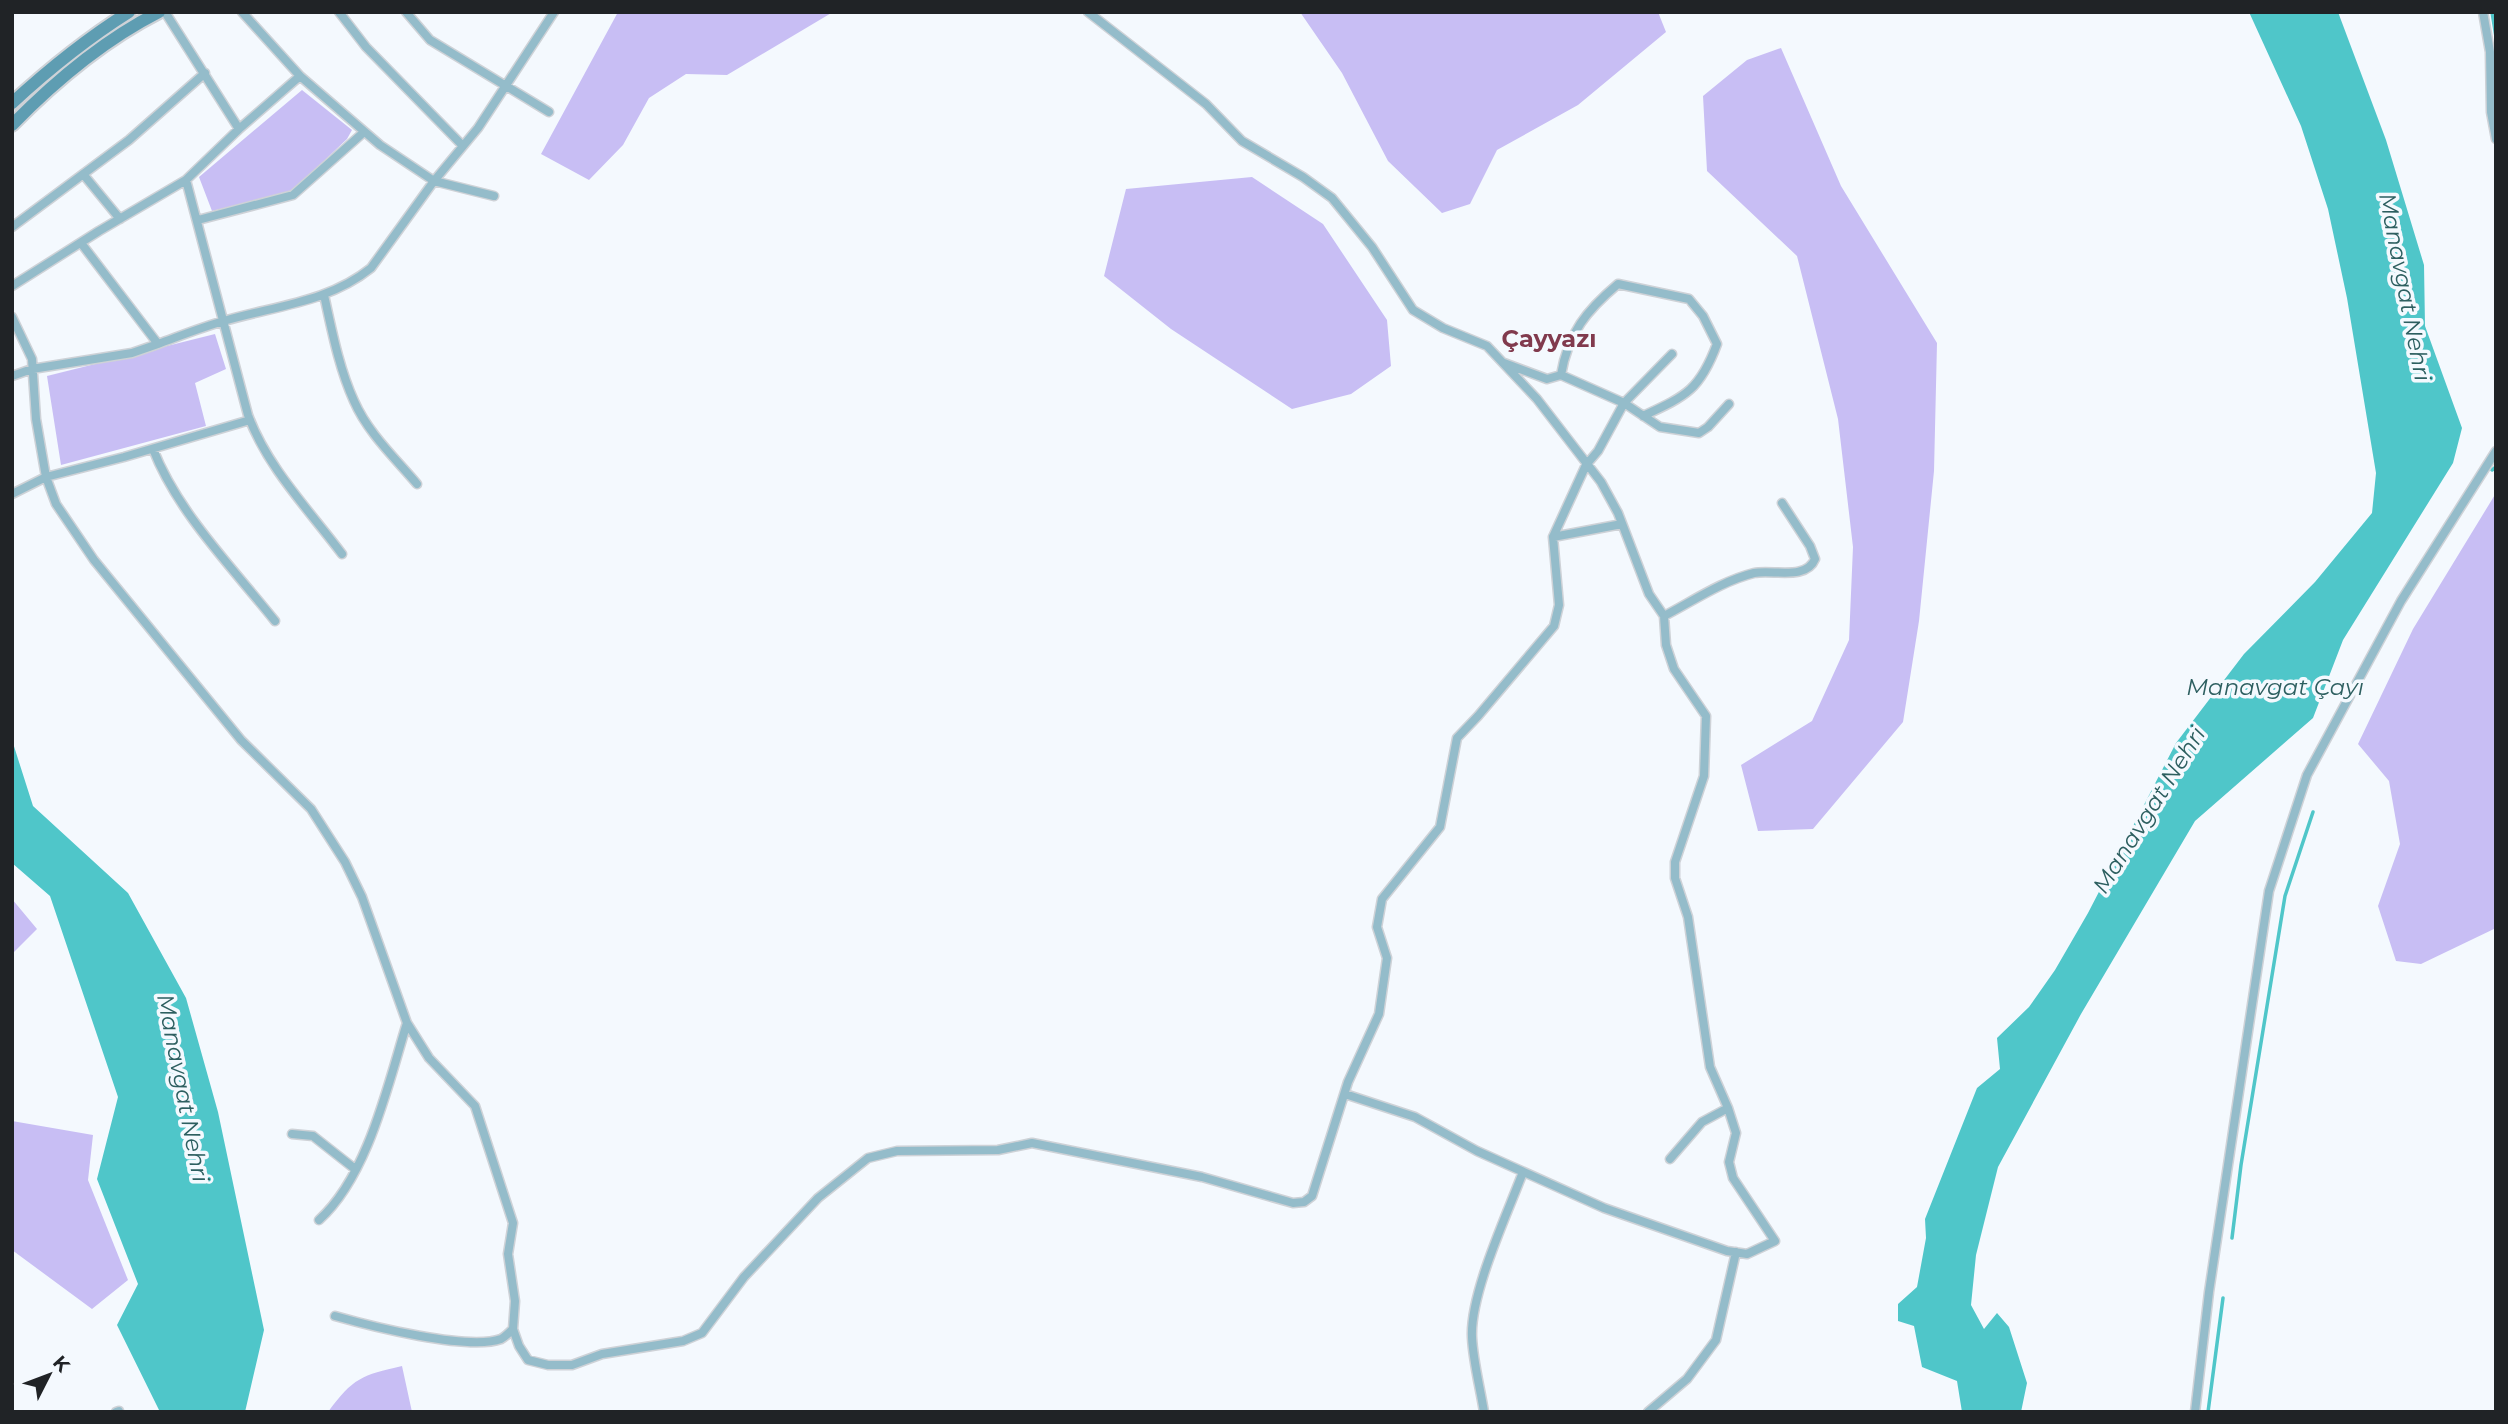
<svg xmlns="http://www.w3.org/2000/svg" width="2508" height="1424" font-family="Montserrat,sans-serif">
  <style>
    .green { fill: #c8bef4 }
    .water { fill: #4fc6c9 }
    .lines { fill: none; stroke-linecap: round; stroke-linejoin: round }
    .stream { stroke: #4fc6c9; stroke-width: 3.5 }
    .street-casing { stroke: #ced2d7; stroke-width: 11 }
    .secondary-casing { stroke: #ced2d7; stroke-width: 16 }
    .street { stroke: #94bcca; stroke-width: 8 }
    .secondary { stroke: #5e9db2; stroke-width: 12 }
    .labels { text-anchor: middle; dominant-baseline: central; stroke-width: 7; stroke-linejoin: round; paint-order: stroke }
    .water-label { font-size: 23px; font-style: italic; fill: #2d5f60; stroke: #f4f9fe }
    .quarter-label { font-size: 24px; font-weight: bold; fill: #813a4d; stroke: #f4f9fe }
  </style>
  <rect width="100%" height="100%" fill="#f4f9fe"/>
  <path class="green" d="M618 12H833L727 75 686 74 649 98 623 145 589 180 541 154Z
    M1300 12H1658L1666 32 1578 105 1497 150 1470 204 1442 213 1388 161 1342 73Z
    M1781 48 1841 186 1937 343 1934 471 1919 621 1903 722 1813 829 1758 831 1741 765 1812 721 1849 640 1853 547 1838 419 1797 256 1707 171 1703 96 1747 60Z
    M302 90 352 130 347 139 291 192 212 211 199 177Z
    M1252 177 1323 224 1387 320 1391 366 1351 394 1292 409 1171 329 1104 276 1126 189Z
    M215 334 226 369 195 383 206 426 61 465 47 376Z
    M2496 493V928L2421 964 2396 961 2378 906 2400 844 2389 781 2358 744 2413 629Z
    M12 899 37 929 12 954Z
    M12 1121 93 1135 88 1180 128 1280 92 1309 12 1250Z
    M402 1366 412 1412H328C353 1378 362 1375 402 1366Z"/>
  <path class="water" d="M2249 12H2338L2386 140 2424 265 2425 326 2462 428 2453 463 2343 640 2313 718 2195 821 2081 1014 1998 1167 1976 1255 1971 1305 1984 1329 1997 1313 2009 1327 2027 1383 2021 1412H1962L1957 1381 1922 1367 1914 1326 1898 1321V1304L1917 1287 1926 1238 1925 1219 1977 1088 2000 1069 1997 1038 2029 1007 2055 970 2088 913 2176 743 2244 654 2315 582 2372 513 2376 473 2347 298 2328 209 2301 126Z
    M12 740 33 806 128 893 186 998 218 1112 264 1330 245 1412H160L117 1325 138 1284 97 1179 118 1097 50 896 12 863Z"/>
  <g class="lines">
    <path class="stream" d="M2492 12 2496 37
      M2492 470 2496 467
      M2232 1238 2241 1165 2285 896 2313 812
      M2208 1412 2223 1298"/>
    <defs>
      <path id="street" d="M165 12 239 129
        M339 12 366 47 462 145
        M406 12 430 40 549 112
        M1088 12 1206 104 1242 141 1303 177 1332 198 1372 247 1413 310 1443 328 1487 346 1537 399 1601 482 1618 513 1649 594 1664 616C1693 601 1722 581 1754 573 1772 569 1806 581 1815 559L1810 546 1782 503
        M2483 12 2490 52 2491 112 2496 139
        M300 76 380 145 434 181 494 196
        M83 174 120 219
        M186 180 248 415C267 467 309 510 342 554
        M198 220 293 195 364 132
        M12 227 129 140 205 73
        M12 286 99 231 186 180 239 129 300 76 242 12
        M324 295C332 331 339 368 354 401 368 433 395 458 417 484
        M12 317 32 359 36 419 46 477 56 504 94 560 241 740 311 809 345 862 362 897 407 1023 429 1058 475 1106 513 1223 508 1254 515 1301 513 1329C510 1332 505 1337 501 1339 468 1351 370 1326 335 1316
        M158 344C180 336 202 327 224 321 275 306 329 302 371 268L434 181 478 128 554 12
        M1504 363 1547 379 1561 375 1624 403 1660 427 1699 433 1708 427 1729 404
        M1561 375C1568 333 1587 310 1618 284L1689 299 1703 316 1717 344C1700 390 1686 396 1643 416
        M12 376 32 369 132 353 158 344 81 243
        M153 449C178 513 232 567 275 621
        M12 494 46 477 124 457 250 420
        M1553 537 1622 524
        M1345 1094 1415 1117 1477 1151 1604 1208 1727 1251 1747 1254 1775 1241 1733 1178 1729 1162 1736 1133 1728 1108 1710 1067 1688 917 1675 878V862L1704 776 1706 716 1674 669 1666 645 1664 616
        M292 1134 313 1136 355 1169
        M1670 1159 1702 1122 1728 1108
        M319 1220C368 1176 388 1084 407 1023
        M513 1329 519 1346 528 1360 548 1365H572L602 1354 683 1341 702 1333 744 1277 818 1198 868 1158 897 1151 998 1150 1032 1143 1202 1177 1293 1203 1304 1202 1312 1196 1348 1082 1379 1014 1387 958 1377 927 1382 899 1440 827 1457 738 1478 716 1554 626 1559 605 1553 537 1586 465 1598 451 1624 403 1672 354
        M116 1412 119 1411
        M1484 1412C1480 1387 1473 1361 1472 1337 1470 1293 1507 1215 1523 1172
        M1648 1412 1687 1379 1716 1340 1736 1252
        M2195 1412 2209 1292 2269 891 2307 775 2401 601 2496 451"/>
      <path id="secondary" d="M12 103C49 69 86 39 129 12
        M12 125C55 81 104 40 159 12"/>
    </defs>
    <use href="#street" class="street-casing"/>
    <use href="#secondary" class="secondary-casing"/>
    <use href="#street" class="street"/>
    <use href="#secondary" class="secondary"/>
  </g>
  <g class="labels">
    <g class="water-label">
      <text transform="translate(2405 287) rotate(79)">Manavgat Nehri</text>
      <text x="2275" y="687">Manavgat Çayı</text>
      <text transform="translate(2149 810) rotate(-58)">Manavgat Nehri</text>
      <text transform="translate(183 1088) rotate(79)">Manavgat Nehri</text>
    </g>
    <g class="quarter-label">
      <text x="1549" y="338">Çayyazı</text>
    </g>
  </g>
  <rect width="2508" height="1424" fill="none" stroke="#202326" stroke-width="28"/>
  <g transform="translate(49 1375) rotate(48)" stroke="#f4f9fe" stroke-width="5" paint-order="stroke">
  <path d="M0-5L12 26L0 18L-12 26Z" fill="#202326"/>
  <text y="-10" font-size="19" font-weight="bold" text-anchor="middle" fill="#202326">K</text>
  </g>
</svg>
